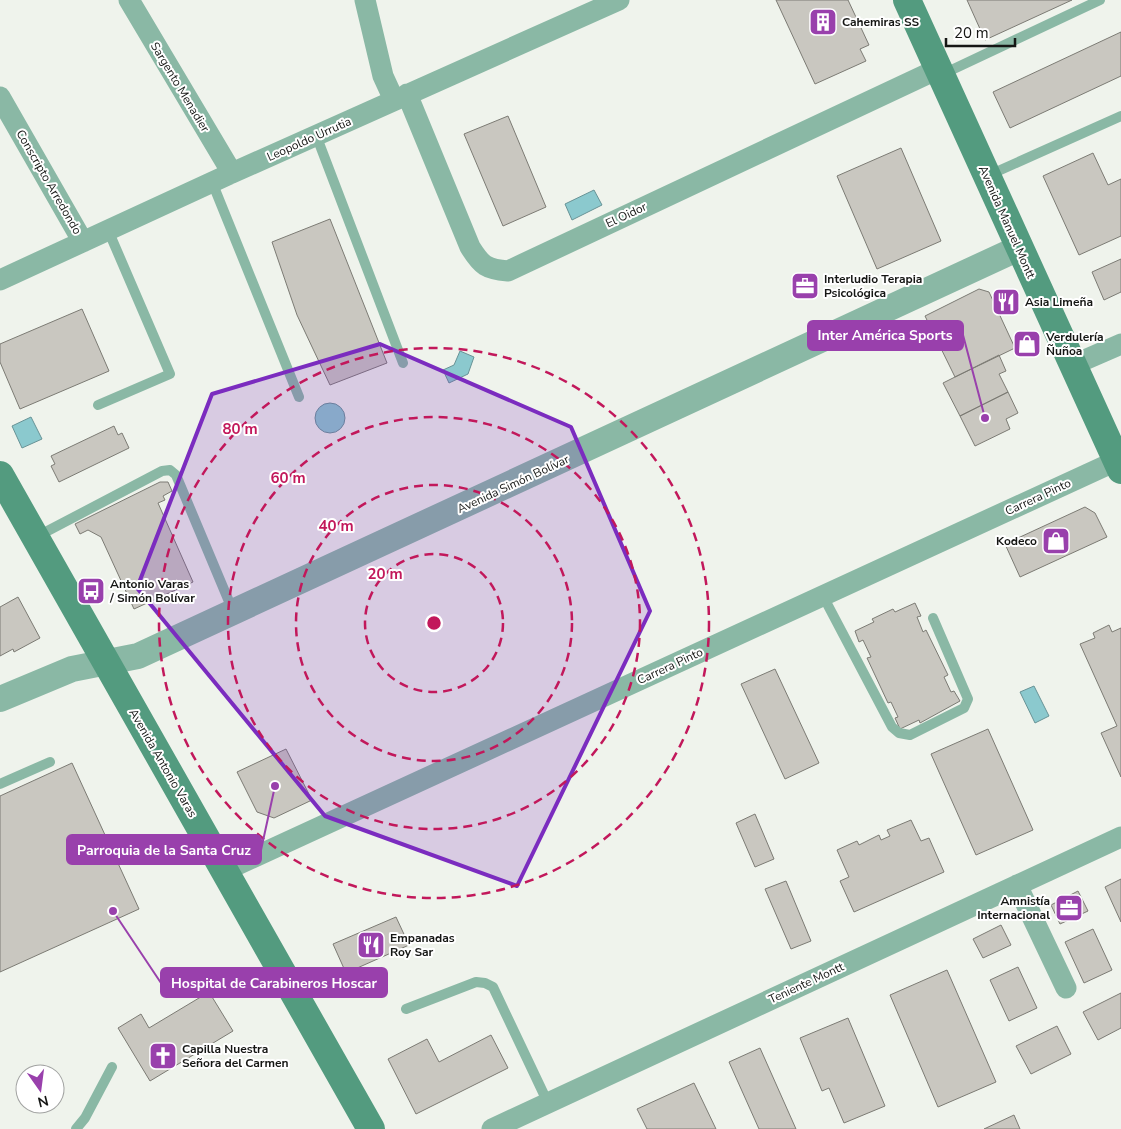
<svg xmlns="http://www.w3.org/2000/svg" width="1121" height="1129" font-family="'Nunito Sans',sans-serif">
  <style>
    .water { fill: #8bc9ce; stroke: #689396 }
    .building { fill: #c9c7c0; stroke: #7c7b74 }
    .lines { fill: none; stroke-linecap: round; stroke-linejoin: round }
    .service { stroke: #8ab8a5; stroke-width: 10 }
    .minor { stroke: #8ab8a5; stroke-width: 21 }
    .tertiary { stroke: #8ab8a5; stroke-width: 26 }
    .secondary { stroke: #539b7f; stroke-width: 28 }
    .marked { fill: #7b2cbf; fill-opacity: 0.2; stroke: #7b2cbf; stroke-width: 4; stroke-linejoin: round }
    .ring { fill: none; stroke: #c2185b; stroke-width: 2.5; stroke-dasharray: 9 6 }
    .labels { text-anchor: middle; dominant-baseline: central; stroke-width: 4; stroke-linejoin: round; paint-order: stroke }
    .poi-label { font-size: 12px; font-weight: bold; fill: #151614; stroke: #fff; text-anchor: start }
    .street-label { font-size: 12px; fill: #151614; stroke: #fff }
    .centre { fill: #c2185b; stroke: #fff; stroke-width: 2.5 }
    .ring-label { font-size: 15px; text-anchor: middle; font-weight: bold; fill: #c2185b; stroke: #fff; stroke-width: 4; stroke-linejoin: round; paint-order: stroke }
    .leader { fill: none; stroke: #9940ac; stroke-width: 2 }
    .callout-dot { fill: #9940ac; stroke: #fff; stroke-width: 2 }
    .callout { fill: #9940ac; stroke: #9940ac; stroke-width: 2 }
    .callout-label { font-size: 14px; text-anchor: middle; font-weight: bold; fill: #fff }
  </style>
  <rect width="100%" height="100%" fill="#eff3ec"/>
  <path class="water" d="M594 190 602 205 572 220 565 204Z
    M460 351 474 357 468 374 449 383 443 370 454 365Z
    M315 418a15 15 0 1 1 30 0a15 15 0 1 1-30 0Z
    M31 417 42 439 22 448 12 426Z
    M1034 686 1049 716 1035 723 1020 692Z"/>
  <path class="building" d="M776 0H848L869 45 860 49 866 61 815 84Z
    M967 0H1072L985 40Z
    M1121 32V76L1010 128 993 92Z
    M508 116 546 207 503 226 464 134Z
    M901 148 941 241 877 269 837 176Z
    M1093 153 1108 185 1121 179V236L1079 255 1043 176Z
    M330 219 387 363 330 385 297 315 272 242Z
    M1121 259V292L1104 300 1092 272Z
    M979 289 989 292 1015 348 955 377 925 316Z
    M82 309 109 371 20 409 0 362V344Z
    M999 355 1006 371 999 374 1008 392 960 416 943 383Z
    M1008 392 1018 413 1006 419 1010 429 975 446 960 416Z
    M114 426 118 435 122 433 129 448 59 482 51 466 55 464 51 456Z
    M160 482H168L172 491 163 496 165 500 158 503 193 582 134 609 101 537 88 530 80 534 75 524Z
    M1085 507 1095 513 1107 537 1020 577 1005 544Z
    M18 597 40 638 14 652 13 649 0 656V607Z
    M915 603 921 616 917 617 923 632 926 630 948 675 944 677 951 692 954 691 960 701 920 723 919 720 900 729 895 718 898 717 891 702 888 703 867 658 871 657 863 640 859 642 855 631 874 622 872 619 893 609 895 612Z
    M1109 625 1112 632 1121 628V777L1101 733 1117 726 1080 644 1095 638 1093 633Z
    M775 669 819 763 785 779 741 684Z
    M988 729 1033 830 976 855 931 754Z
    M286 749 312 800 274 818 257 812 237 772Z
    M72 763 139 909 0 972V796Z
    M755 814 774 859 755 867 736 823Z
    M911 820 921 841 929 838 944 872 854 912 840 881 849 877 837 850 857 841 859 845 879 835 881 840 890 836 887 830Z
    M1121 879V922L1105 887Z
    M786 881 811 941 791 949 765 889Z
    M1078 891 1088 911 1060 924 1051 905Z
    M396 917 409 945 346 973 333 944Z
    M1001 925 1011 945 983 958 973 939Z
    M1093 929 1112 970 1084 983 1065 942Z
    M1018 967 1037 1008 1009 1021 990 980Z
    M947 970 996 1082 938 1107 890 995Z
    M209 992 233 1031 150 1081 118 1028 141 1014 149 1028Z
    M1121 993V1028L1098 1040 1083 1012Z
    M848 1018 885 1106 844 1123 829 1088 822 1091 800 1038Z
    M1057 1026 1071 1054 1031 1074 1016 1046Z
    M491 1035 508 1068 416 1114 388 1059 427 1039 439 1062Z
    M760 1048 796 1129H759L729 1062Z
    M694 1083 716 1129H647L637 1109Z
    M1014 1115 1020 1129H984Z"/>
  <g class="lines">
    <path class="service" d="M943 74 1100 0
      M316 135 403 363
      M987 176 1121 116
      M212 182 299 397
      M98 405 170 374 108 230
      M36 537 162 471 170 470 176 475 233 611
      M823 596 892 727 899 733 910 735 964 708 968 699 933 618
      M0 784 50 762
      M406 1009 476 982 485 983 493 987 548 1103
      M76 1129 85 1118 112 1067"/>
    <path class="minor" d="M129 0 232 173
      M365 0 383 76 394 100
      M407 94 470 247C482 266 486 269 508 271L938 69
      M0 97 83 242
      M0 280 232 173 619 0
      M1073 365 1121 344
      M224 871 1116 461
      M1017 885 1066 988
      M492 1129 1121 837"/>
    <path class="tertiary" d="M0 699 72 669 138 656 1019 248"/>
    <path class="secondary" d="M907 0 1121 470
      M0 475 371 1129"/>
  </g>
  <path class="marked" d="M380 344 571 427 650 611 517 886 325 816 137 588 212 394Z"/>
  <g class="ring">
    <circle cx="434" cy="623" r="69"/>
    <circle cx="434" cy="623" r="138"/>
    <circle cx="434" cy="623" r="206"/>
    <circle cx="434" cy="623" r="275"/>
  </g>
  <defs>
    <symbol id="building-square" viewBox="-11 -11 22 22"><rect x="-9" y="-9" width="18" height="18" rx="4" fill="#9940ac" stroke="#fff"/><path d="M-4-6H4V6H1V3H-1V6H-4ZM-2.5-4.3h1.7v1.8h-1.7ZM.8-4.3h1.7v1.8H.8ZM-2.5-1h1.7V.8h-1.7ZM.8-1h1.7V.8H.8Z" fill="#fff"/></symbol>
    <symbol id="office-square" viewBox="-11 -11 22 22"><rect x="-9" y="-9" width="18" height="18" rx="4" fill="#9940ac" stroke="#fff"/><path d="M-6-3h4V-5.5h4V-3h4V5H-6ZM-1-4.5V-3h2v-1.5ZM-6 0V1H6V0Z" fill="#fff"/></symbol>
    <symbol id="restaurant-square" viewBox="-11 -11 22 22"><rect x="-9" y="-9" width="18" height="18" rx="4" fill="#9940ac" stroke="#fff"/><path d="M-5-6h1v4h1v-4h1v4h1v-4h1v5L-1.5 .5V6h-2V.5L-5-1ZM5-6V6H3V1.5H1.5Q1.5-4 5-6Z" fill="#fff"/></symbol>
    <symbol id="shop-square" viewBox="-11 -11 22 22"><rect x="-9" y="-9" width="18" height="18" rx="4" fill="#9940ac" stroke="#fff"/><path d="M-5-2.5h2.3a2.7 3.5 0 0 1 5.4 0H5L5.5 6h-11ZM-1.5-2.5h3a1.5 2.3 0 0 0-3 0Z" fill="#fff"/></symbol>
    <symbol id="bus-square" viewBox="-11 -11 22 22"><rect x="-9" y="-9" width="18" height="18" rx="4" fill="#9940ac" stroke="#fff"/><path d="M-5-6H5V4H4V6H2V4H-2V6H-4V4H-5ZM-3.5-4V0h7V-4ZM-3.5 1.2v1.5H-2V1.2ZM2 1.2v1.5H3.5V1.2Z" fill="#fff"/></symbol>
    <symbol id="church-square" viewBox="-11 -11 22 22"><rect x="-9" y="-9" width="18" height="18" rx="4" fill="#9940ac" stroke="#fff"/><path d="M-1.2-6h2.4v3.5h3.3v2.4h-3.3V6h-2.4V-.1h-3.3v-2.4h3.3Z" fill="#fff"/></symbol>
  </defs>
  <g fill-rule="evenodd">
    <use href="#building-square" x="807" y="6" width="32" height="32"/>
    <use href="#office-square" x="789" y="270" width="32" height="32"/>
    <use href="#restaurant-square" x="990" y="286" width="32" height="32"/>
    <use href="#shop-square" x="1011" y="328" width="32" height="32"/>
    <use href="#shop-square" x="1040" y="525" width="32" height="32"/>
    <use href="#bus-square" x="75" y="575" width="32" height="32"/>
    <use href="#office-square" x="1053" y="892" width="32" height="32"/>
    <use href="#restaurant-square" x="355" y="929" width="32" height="32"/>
    <use href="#church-square" x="147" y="1040" width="32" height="32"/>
  </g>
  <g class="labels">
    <g class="poi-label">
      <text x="842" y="22">Cahemiras SS</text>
      <text x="824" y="279">Interludio Terapia<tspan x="824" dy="14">Psicológica</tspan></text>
      <text x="1025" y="302">Asia Limeña</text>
      <text x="1046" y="337">Verdulería<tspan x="1046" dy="14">Ñuñoa</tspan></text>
      <text x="1037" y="541" text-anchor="end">Kodeco</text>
      <text x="110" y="584">Antonio Varas<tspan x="110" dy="14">/ Simón Bolívar</tspan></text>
      <text x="1050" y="901" text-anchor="end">Amnistía<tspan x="1050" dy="14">Internacional</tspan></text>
      <text x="390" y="938">Empanadas<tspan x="390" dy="14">Roy Sar</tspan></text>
      <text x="182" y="1049">Capilla Nuestra<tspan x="182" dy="14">Señora del Carmen</tspan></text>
    </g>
    <g class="street-label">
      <text transform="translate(180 87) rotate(59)">Sargento Menadier</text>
      <text transform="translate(309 139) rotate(-24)">Leopoldo Urrutia</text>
      <text transform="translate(49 182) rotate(60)">Conscripto Arredondo</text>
      <text transform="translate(626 215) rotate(-25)">El Oidor</text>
      <text transform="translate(1007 222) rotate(66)">Avenida Manuel Montt</text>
      <text transform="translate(513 484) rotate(-25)">Avenida Simón Bolívar</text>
      <text transform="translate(1038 497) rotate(-25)">Carrera Pinto</text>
      <text transform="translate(670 666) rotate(-25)">Carrera Pinto</text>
      <text transform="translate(163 763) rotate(60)">Avenida Antonio Varas</text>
      <text transform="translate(806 983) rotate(-25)">Teniente Montt</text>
    </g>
  </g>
  <circle cx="434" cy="623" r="8" class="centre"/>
  <g class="ring-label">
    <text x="240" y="434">80 m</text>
    <text x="288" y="483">60 m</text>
    <text x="336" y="531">40 m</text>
    <text x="385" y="579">20 m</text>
  </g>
  <path class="leader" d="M985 418L963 335M275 786L261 850M113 911L161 983"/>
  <g class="callout-dot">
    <circle cx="985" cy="418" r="5"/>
    <circle cx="275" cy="786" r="5"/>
    <circle cx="113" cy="911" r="5"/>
  </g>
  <g class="callout">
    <rect x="808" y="321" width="155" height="29" rx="5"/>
    <rect x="67" y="835" width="194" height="29" rx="5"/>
    <rect x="161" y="968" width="226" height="29" rx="5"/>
  </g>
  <g class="callout-label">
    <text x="885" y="340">Inter América Sports</text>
    <text x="164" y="855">Parroquia de la Santa Cruz</text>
    <text x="274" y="988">Hospital de Carabineros Hoscar</text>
  </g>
  <g transform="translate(40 1089) rotate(166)"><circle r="24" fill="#ffffff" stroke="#a1a2a1"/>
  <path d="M0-4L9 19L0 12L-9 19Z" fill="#9940ac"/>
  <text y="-8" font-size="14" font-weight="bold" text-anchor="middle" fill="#151614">N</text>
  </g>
  <path d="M946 38v8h69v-8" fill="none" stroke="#151614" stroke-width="2.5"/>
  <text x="954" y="38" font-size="15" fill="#151614" stroke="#ffffff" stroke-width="4" paint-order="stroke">20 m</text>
</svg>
